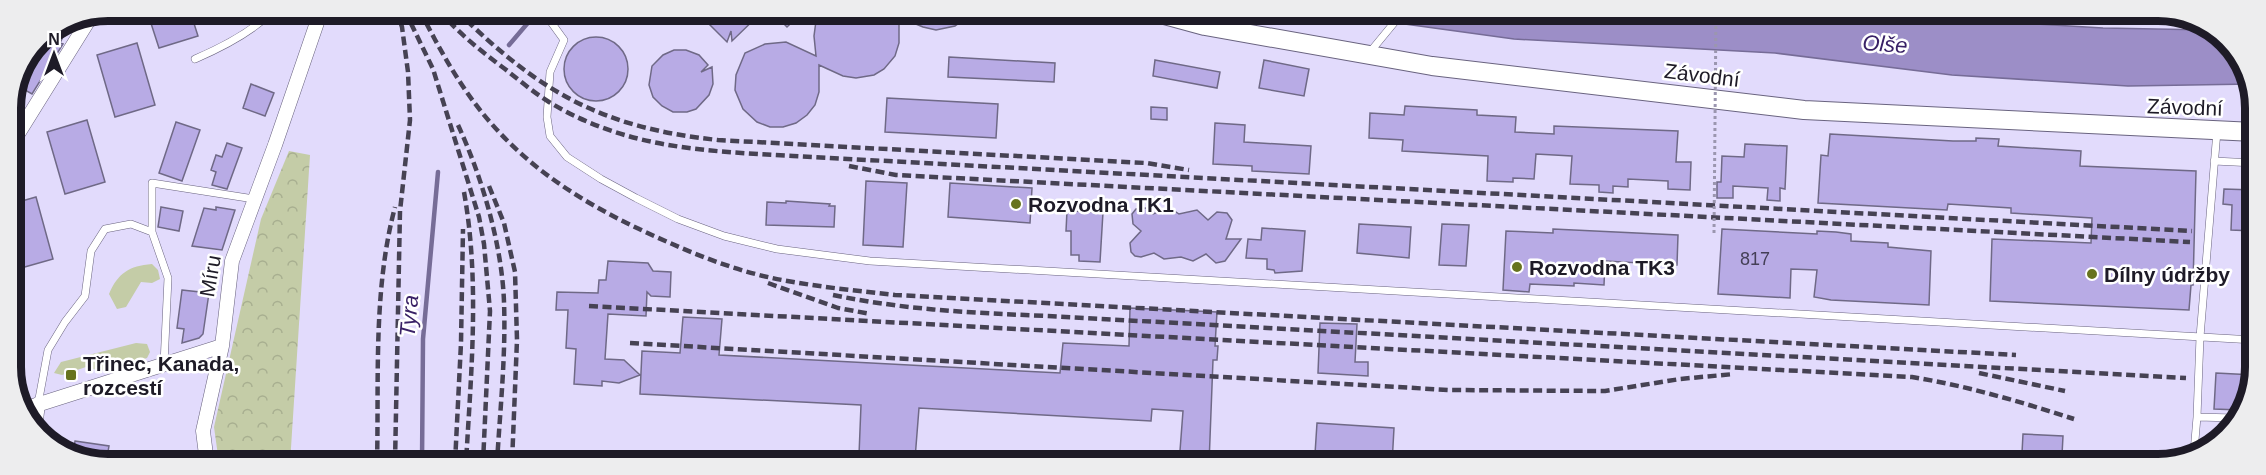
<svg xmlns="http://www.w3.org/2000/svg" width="2266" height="475" font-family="Arial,sans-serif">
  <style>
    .grass { fill: #c4cca7 }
    .forest { fill: url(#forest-crowns) }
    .water { fill: #9c8ec7; stroke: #766c97; stroke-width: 1.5 }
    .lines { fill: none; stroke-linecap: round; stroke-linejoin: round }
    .stream { stroke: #766c97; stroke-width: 4.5 }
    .building { fill: #b8abe5; stroke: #6f6986; stroke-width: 1.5 }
    .lane-casing { stroke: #69637f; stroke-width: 8 }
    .street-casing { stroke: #69637f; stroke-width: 15 }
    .secondary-casing { stroke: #69637f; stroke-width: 20 }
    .lane { stroke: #fff; stroke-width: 7 }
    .street { stroke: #fff; stroke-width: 14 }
    .secondary { stroke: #fff; stroke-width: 18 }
    .rail { stroke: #464253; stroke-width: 4.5; stroke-dasharray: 9 4.5; stroke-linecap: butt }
    .path-bridge { stroke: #9b96af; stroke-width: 3; stroke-dasharray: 3 3; stroke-linecap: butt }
    .poi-dot { fill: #67731e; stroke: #fff; stroke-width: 2 }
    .labels { text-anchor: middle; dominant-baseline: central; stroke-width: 5; stroke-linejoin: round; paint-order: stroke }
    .number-label { font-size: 18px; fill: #443f56 }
    .street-label { font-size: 21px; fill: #1e1b27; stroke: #fff }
    .poi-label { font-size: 21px; font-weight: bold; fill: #1e1b27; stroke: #fff; text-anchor: start }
    .water-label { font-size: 22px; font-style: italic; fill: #392166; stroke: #fff }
    .rim { fill: none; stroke: #1e1b27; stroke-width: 8 }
  </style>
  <defs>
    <pattern id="forest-crowns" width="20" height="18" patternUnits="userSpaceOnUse" patternTransform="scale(1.5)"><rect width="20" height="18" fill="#c4cca7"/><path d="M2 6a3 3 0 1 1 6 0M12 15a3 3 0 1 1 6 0" fill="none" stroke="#a8af90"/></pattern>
  </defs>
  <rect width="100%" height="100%" fill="#e2dbfc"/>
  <path class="grass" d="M152 264 158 270 160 279 152 283 141 282 126 307 117 309 109 294C118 273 129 266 152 264Z
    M136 343 147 344 150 352 147 358 101 371 86 367 62 375 54 373 61 362Z"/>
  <path class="forest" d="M289 151 310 155 290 463H219L214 427 261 219Z"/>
  <path class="water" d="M1326 12H1905L2020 23 2103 28 2210 30 2227 39 2251 84 2128 86 1952 75 1775 53 1514 39 1361 18Z"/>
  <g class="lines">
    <path class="stream" d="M509 45 538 11
      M422 463 423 339 438 172"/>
  </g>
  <path class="building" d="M147 11H190L198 36 159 48Z
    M717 11H763L732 41 731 31 727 42 706 21Z
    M771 11H804L787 27Z
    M823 11H975L955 26 936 30 923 27 899 17V43L895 56 884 69 874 75 856 78 843 76 819 65V92L815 105 807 115 796 123 783 127H770L757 122 743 109 735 90 736 75 745 53 765 44 786 42 816 56 814 36 816 21Z
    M68 27 60 43 63 44 32 94 18 86 39 39Z
    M564 69a32 32 0 1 1 64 0a32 32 0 1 1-64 0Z
    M137 43 155 105 115 117 97 55Z
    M674 50H686L699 55 708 65 701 72 712 67 713 84 709 95 696 109 687 112H673L662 106 653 97 649 85 652 66 663 55Z
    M949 57 1055 63 1054 82 948 77Z
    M1155 60 1220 72 1217 88 1153 76Z
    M1264 60 1309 69 1304 96 1259 88Z
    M251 84 274 93 265 116 243 108Z
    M887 98 998 104 996 138 885 132Z
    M1405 106 1477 110V115L1516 117 1515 132 1554 134V126L1678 131 1676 162H1691L1690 190 1668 189V181L1628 179V187L1613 186V193L1599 192V185L1570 184 1572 156 1536 154 1534 179 1513 178V182L1487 181 1488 156 1402 151 1403 140 1369 138 1370 113 1404 115Z
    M1151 107 1167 108V120L1151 119Z
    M87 120 105 182 65 194 47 132Z
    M176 122 200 130 182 181 159 173Z
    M1215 123 1245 125 1244 142 1311 146 1309 174 1252 171V166L1213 164Z
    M1830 134 1953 141H1976V138L1999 139 1998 146 2081 151 2080 166 2196 171 2193 285H2191L2189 310 1990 301 1992 239 2091 243 2092 218 2011 213V208L1948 204 1947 210 1818 203 1821 155 1828 156Z
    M227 143 242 148 227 189 212 185 216 172 211 170 216 155 222 157Z
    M1745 144 1787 146 1785 189 1780 188V201L1767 200 1768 188 1733 186V198H1717V182H1721L1722 156 1744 157Z
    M866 181 907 183 903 247 863 245Z
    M950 183 1032 188 1030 223 948 217Z
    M2224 189 2254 190V231L2231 230 2232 205 2223 204Z
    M36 197 53 259 14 270 12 262 11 204Z
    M786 201 830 204 829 206H835L834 227 766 225 767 202 786 203Z
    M161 207 183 211 179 231 158 227Z
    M216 207 235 210 222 250 192 246 204 208 216 210Z
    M1146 208 1153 214 1170 208 1179 214 1197 210 1208 220 1217 212 1227 213 1232 220 1226 239H1241L1225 261 1216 263 1206 254 1193 261 1181 257 1164 259 1154 253 1141 257 1135 256 1131 252 1130 243 1141 231 1133 224 1132 214 1136 209Z
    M1067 211 1103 212 1100 262 1079 261V255H1071V231H1066Z
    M1359 224 1411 227 1409 258 1357 253Z
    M1442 224 1469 225 1466 266 1439 265Z
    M1262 228 1305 231 1302 271 1275 273 1274 270 1267 269V259L1246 258 1248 239 1261 240Z
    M1553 229 1678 235 1677 265 1605 261 1604 285 1574 283V286L1530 284 1529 292 1503 290 1506 231 1553 233Z
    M1722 229 1817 234V231L1836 232 1851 234V241L1888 243V247L1931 251 1929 305 1831 300 1814 297 1817 270 1791 269 1790 298 1718 294Z
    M608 261 648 263 653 271 671 272 670 297 651 296 647 292 646 316 608 314 605 359 624 360 640 375 619 383 602 381V386L574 384 576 349 566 348 568 310H556L557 292 598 293 599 280H606Z
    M182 290 209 293 203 334 199 338 182 343 184 329 177 328Z
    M1130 308 1217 312 1215 346H1218L1217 360H1213L1209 464H1179L1183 411 1152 409 1151 421 919 408 915 459 859 455 861 405 640 394 642 351 680 353 683 317 722 319 719 355 1060 373 1063 343 1129 346Z
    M1320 323 1357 324 1355 362H1368V376L1318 373Z
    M2216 373 2254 375V386L2240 410 2214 409Z
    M1317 423 1394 428 1392 464H1361L1362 457 1315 454Z
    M2023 434 2063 436 2062 455 2022 453Z
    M75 441 109 446 106 463H89L73 454Z"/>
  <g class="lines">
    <defs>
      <path id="lane" d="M543 11 564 40 550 72 547 117 550 136 567 157 601 179 636 198 678 219 724 236 777 249 870 261 2254 340
        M1370 52 1403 12
        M195 59C223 47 252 32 273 11
        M11 111 30 115
        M2217 131 2200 337 2197 417 2235 418
        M2214 161 2254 163
        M164 364 168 278 152 232V183L254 199
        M38 404 48 350 65 322 85 296 91 251 105 229 131 224 152 232
        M2194 452 2197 417"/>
      <path id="street" d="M11 145 90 18
        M24 409 222 346 232 261 275 145 321 11
        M35 428 38 404
        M207 463 203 431 222 346"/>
      <path id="secondary" d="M1150 11 1205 26 1432 66 1804 110 2254 132"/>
    </defs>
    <use href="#lane" class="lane-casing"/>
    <use href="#street" class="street-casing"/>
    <use href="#secondary" class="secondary-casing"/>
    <use href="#lane" class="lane"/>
    <use href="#street" class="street"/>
    <use href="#secondary" class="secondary"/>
    <path class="rail" d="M405 11 433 69 479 217 484 244 490 311 483 463
      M420 11C440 50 461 89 490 122 539 179 603 214 670 243 706 259 744 273 782 280 820 287 858 291 895 295L2016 355
      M440 11C458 33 481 51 505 69 519 80 533 92 549 102 627 149 705 151 793 156L2192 231
      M457 11C539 92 602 128 718 140L1146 163 1189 170
      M458 125C482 177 502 245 504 302 506 355 500 410 497 463
      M849 166 896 175 2190 242
      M489 186 504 223 515 272 517 340 512 463
      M464 192C480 281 471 373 466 463
      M768 283 838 308 871 314
      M833 295C906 310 973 313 1048 316L2186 378
      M589 306 1912 377C1968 386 2021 402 2074 419
      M630 343 1449 390 1605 391 1680 379 1734 374
      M1979 373 2065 391
      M377 463C379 378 373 290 395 207
      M395 463 400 211 410 120 408 72 402 27 397 11
      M455 463 461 343 463 229"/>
    <path class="path-bridge" d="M1714 233 1716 12"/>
  </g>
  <g class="poi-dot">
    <circle cx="1016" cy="204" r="6"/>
    <circle cx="1517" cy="267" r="6"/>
    <circle cx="2092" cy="274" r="6"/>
    <rect x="65" y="369" width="12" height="12" rx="3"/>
  </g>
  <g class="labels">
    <g class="number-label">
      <text x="1755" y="259">817</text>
    </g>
    <g class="street-label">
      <text transform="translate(1702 75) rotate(7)">Závodní</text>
      <text transform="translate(2185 107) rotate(2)">Závodní</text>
      <text transform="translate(210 276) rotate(-80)">Míru</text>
    </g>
    <g class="poi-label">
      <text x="1028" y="204">Rozvodna TK1</text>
      <text x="1529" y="267">Rozvodna TK3</text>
      <text x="2104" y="274">Dílny údržby</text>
      <text x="83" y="363">Třinec, Kanada,<tspan x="83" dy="24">rozcestí</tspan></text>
    </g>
    <g class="water-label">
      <text transform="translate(1885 44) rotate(4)">Olše</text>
      <text transform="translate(409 316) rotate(-85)">Tyra</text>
    </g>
  </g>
  <path d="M0 0H2266V475H0ZM108 21H2158A87 87 0 0 1 2245 108V367A87 87 0 0 1 2158 454H108A87 87 0 0 1 21 367V108A87 87 0 0 1 108 21Z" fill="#ededee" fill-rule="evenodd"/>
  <path class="rim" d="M108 21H2158A87 87 0 0 1 2245 108V367A87 87 0 0 1 2158 454H108A87 87 0 0 1 21 367V108A87 87 0 0 1 108 21Z"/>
  <g transform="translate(54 54)" stroke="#ffffff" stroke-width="4.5" paint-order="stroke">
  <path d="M0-4.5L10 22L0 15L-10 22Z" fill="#1e1b27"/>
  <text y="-9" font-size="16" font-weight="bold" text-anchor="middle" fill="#1e1b27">N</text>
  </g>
</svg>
